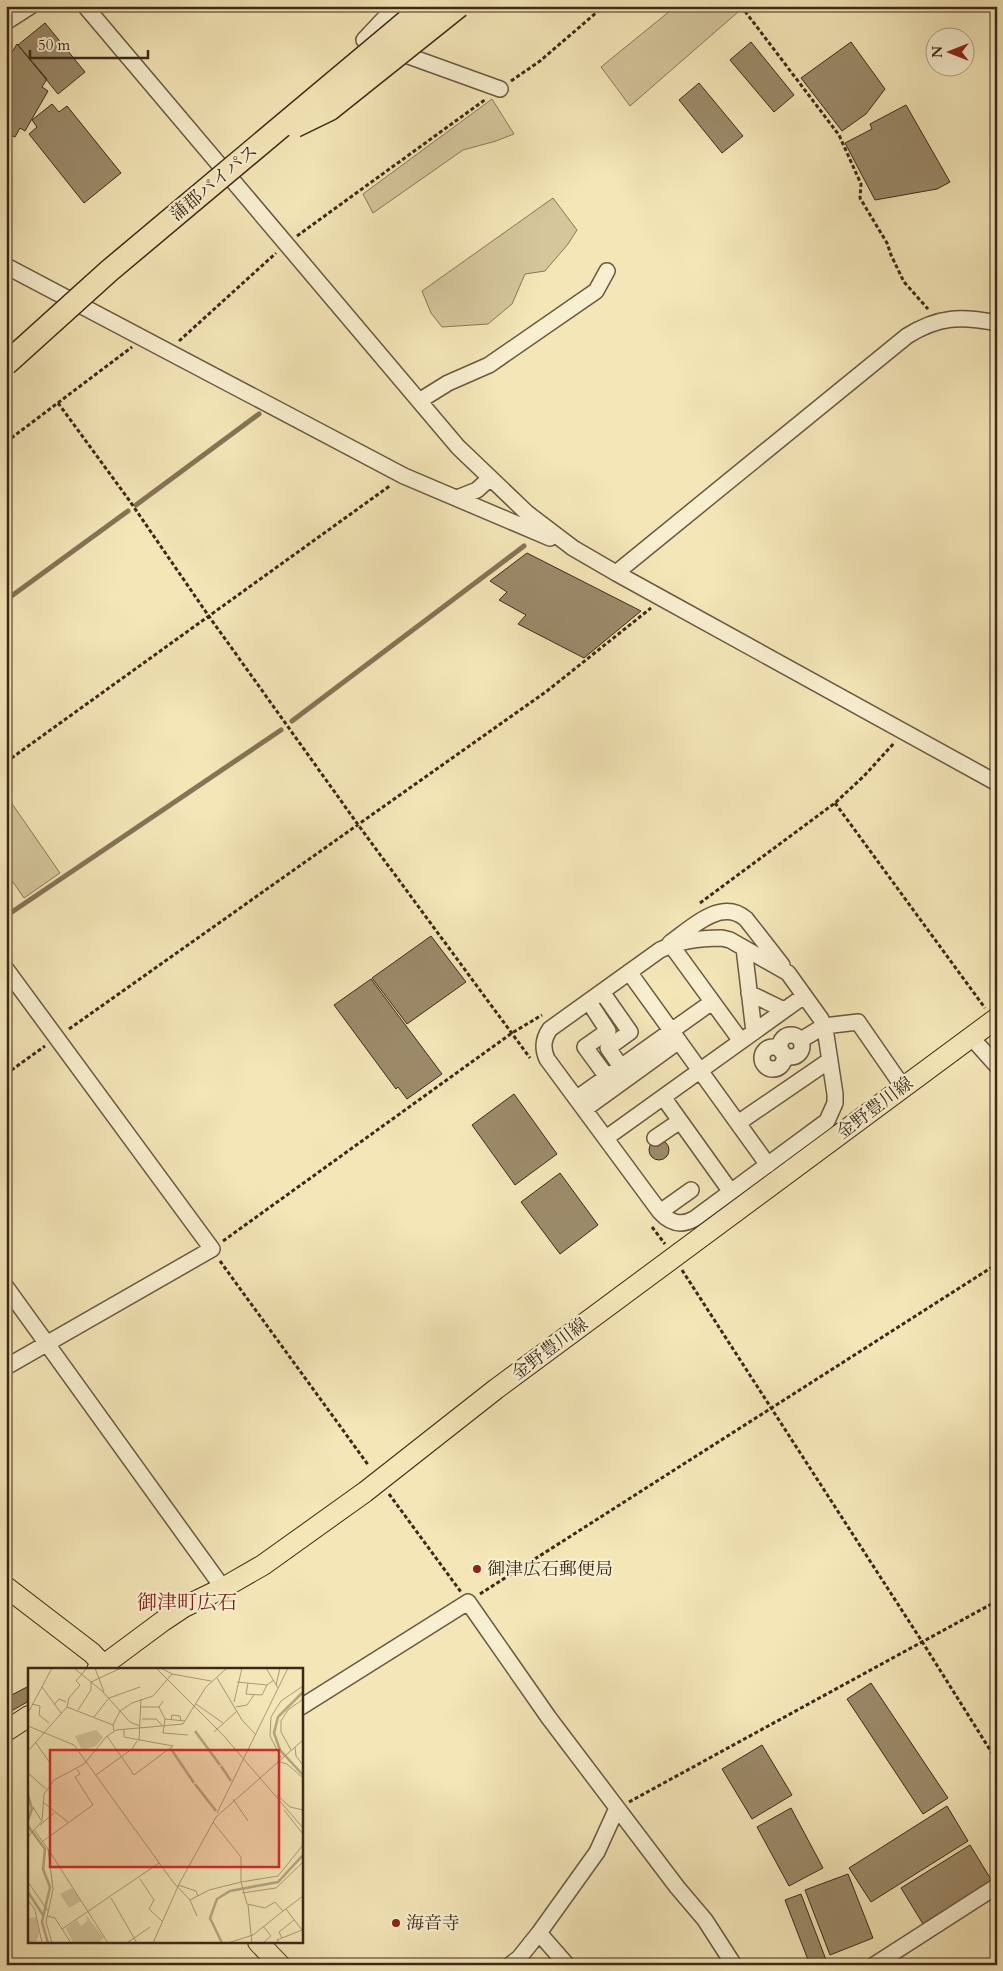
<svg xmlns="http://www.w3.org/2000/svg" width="1003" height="1971" font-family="Cardo,'Noto Serif JP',serif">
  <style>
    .green { fill: #d5c69c; stroke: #88785a }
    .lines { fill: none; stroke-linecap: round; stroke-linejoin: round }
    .stream { stroke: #857457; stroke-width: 5 }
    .building { fill: #9c8b6b; stroke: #3c2918 }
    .minor-casing { stroke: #6a5840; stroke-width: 18 }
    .major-casing { stroke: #3c2918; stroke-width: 22 }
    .path { stroke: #3c2918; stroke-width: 3; stroke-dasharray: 4 2.5; stroke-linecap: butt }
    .minor { stroke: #f8efd0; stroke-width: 15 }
    .major { stroke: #f4e6b7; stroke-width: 20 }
    .highway-bridge-casing { stroke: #3c2918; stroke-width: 25; stroke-linecap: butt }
    .highway-bridge { stroke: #f4e6b7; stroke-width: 22 }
    .poi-dot { fill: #8f2418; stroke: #f8efd0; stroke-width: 2 }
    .labels { text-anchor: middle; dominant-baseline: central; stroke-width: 4.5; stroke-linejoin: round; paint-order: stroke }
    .street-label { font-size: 18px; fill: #3c2918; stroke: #f8efd0 }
    .poi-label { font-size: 18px; fill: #3c2918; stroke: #f8efd0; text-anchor: start }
    .quarter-label { font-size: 20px; fill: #7a1f14; stroke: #f8efd0 }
    .inset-river { fill: none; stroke: #b5a681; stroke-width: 2.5 }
    .inset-road { fill: none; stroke: #aa9a77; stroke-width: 1 }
    .view { fill: #d62828; fill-opacity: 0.15; stroke: #d62828; stroke-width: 2.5 }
    .inset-edge { fill: none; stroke: #3c2918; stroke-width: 2.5 }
  </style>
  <rect width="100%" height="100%" fill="#f4e6b7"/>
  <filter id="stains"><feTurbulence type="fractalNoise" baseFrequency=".004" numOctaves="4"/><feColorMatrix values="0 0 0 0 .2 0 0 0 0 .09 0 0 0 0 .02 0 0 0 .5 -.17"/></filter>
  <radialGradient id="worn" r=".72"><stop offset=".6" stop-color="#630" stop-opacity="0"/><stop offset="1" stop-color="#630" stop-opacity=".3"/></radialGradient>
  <path class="green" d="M676 6H735L738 12 630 106 601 67Z
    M492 99 514 134 496 141 463 150 373 213 363 194Z
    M553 198 577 230 568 244 545 271 525 274 512 304 488 324 442 327 431 313 422 291Z
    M6 795 60 873 24 898 6 872Z"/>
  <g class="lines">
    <path class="stream" d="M136 505 259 414
      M6 600 128 511
      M292 721 524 546
      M6 916 281 730"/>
  </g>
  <path class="building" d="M45 23 85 72 58 94 18 45Z
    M751 42 794 95 774 112 730 60Z
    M851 42 885 89 866 114 842 131 801 78Z
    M17 44 47 79 42 87 48 91 25 131 20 128 15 137 6 133V62Z
    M699 83 743 136 722 153 679 100Z
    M52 104 59 112 67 106 121 173 84 203 29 134 37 127 32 120Z
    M906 105 950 182 937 189 875 200 845 143 872 129 870 124Z
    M527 553 641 611 584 658 518 624 526 615 499 600 507 592 490 581Z
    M431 936 466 982 407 1024 372 978Z
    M371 979 442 1074 407 1099 398 1087 396 1089 334 1005Z
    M514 1094 557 1154 515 1185 472 1125Z
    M649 1150a10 10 0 1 1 20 0a10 10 0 1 1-20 0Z
    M560 1173 598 1225 560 1254 521 1202Z
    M871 1683 948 1798 923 1814 847 1699Z
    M27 1687 29 1691V1701L6 1714V1698Z
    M762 1745 792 1795 752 1819 722 1769Z
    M947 1806 968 1841 871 1902 849 1868Z
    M791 1808 823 1868 789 1886 757 1827Z
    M970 1845 992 1881 923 1924 901 1888Z
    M848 1874 873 1938 830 1955 805 1890Z
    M801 1894 828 1965H810L785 1900Z"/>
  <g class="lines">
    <defs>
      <path id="minor" d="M85 6 458 447 527 513 573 548 616 573 997 783
        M396 6 364 40 500 89
        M6 22 31 6
        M6 266 404 476 550 538
        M419 401 448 383 489 365 596 291 607 271
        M457 498 477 490 489 479
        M616 573 907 336C939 316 961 316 997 323
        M722 938 730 940 788 973 821 1019 826 1035 835 1094V1103L827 1121 694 1219C681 1226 670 1223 660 1212L547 1059C542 1048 543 1039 550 1029L660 950C678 941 703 938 722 938Z
        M670 943C690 929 721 897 746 919L782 965
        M671 945 741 1041
        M744 948 754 1032
        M6 969 212 1249 6 1367
        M629 972 768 1165
        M602 992 630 1032 608 1048 621 1067
        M749 993 784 1010
        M589 1002 608 1031 585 1047 607 1077
        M780 1046a11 11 0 1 1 22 0a11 11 0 1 1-22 0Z
        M971 1037 997 1066
        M801 1040 824 1026 858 1022 903 1087
        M762 1058a11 11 0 1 1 22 0a11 11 0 1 1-22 0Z
        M663 1097 731 1192
        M577 1098 712 1002
        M585 1109 679 1041
        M738 1123 830 1060
        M606 1138 804 996
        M655 1138 680 1121
        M660 1212 691 1190
        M6 1287 223 1588
        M301 1707 468 1602 549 1718 677 1887 705 1920 734 1965
        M539 1933 567 1965
        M510 1965 519 1958 539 1933 597 1852 617 1808
        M874 1965 997 1886"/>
      <path id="major" d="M6 1587 92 1653 108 1670
        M97 1670 163 1621 184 1607 223 1588 263 1565 365 1492 496 1389 997 1018
        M6 1731 29 1716
        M258 1942 280 1965"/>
    </defs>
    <use href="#minor" class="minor-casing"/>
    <use href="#major" class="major-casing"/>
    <path class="path" d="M741 6 839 135 861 184 860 198 887 243 891 255 904 282 928 309
      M511 81 540 61 604 6
      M297 236 486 99
      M179 341 276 253
      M58 403 129 500 208 615 359 826 530 1058
      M6 442 132 347
      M6 762 391 485
      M835 803 985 1008
      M700 903 835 803 864 776 895 742
      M69 1029 547 691 651 608
      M6 1074 45 1046
      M652 1227 665 1244
      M223 1241 512 1033 542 1015
      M220 1261 369 1466
      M682 1270 923 1643 997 1761
      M389 1494 461 1592
      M480 1594 997 1264
      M629 1802 997 1601"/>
    <use href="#minor" class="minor"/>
    <use href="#major" class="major"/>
    <defs>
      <path id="highway-bridge" d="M295 126 330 109 459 6
        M6 364 109 271 425 6"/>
    </defs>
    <use href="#highway-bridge" class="highway-bridge-casing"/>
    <use href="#highway-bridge" class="highway-bridge"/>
  </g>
  <g class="poi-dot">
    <circle cx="477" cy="1569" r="5"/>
    <circle cx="396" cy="1923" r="5"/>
  </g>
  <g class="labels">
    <g class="street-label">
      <text transform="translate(214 183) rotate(-40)">蒲郡バイパス</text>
      <text transform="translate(875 1108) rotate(-37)">金野豊川線</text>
      <text transform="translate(550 1349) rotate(-37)">金野豊川線</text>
    </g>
    <g class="poi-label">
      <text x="487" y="1569">御津広石郵便局</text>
      <text x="406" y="1923">海音寺</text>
    </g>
    <g class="quarter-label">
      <text x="187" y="1602">御津町広石</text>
    </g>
  </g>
  <g transform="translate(28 1668)">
    <rect width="275" height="275" fill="#f4e6b7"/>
    <path d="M68 62 75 69 68 78 54 83 47 68ZM44 220 53 233 41 240 32 226ZM0 246 1 250 8 249 11 265 8 275H0ZM58 247 76 270 70 275H45L38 260 49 252 53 258 59 253Z" fill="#d5c69c"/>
    <path class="inset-river" d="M275 24 250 49 246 65 252 82 275 107M167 63 192 97M143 81 166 115M193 98 203 113M167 116 188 143M0 127 4 141 0 152M0 158 17 181 15 201 22 219 14 254 20 275M0 224 15 247M194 275 182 250 189 231 202 223 250 214 275 187"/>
    <path class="inset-road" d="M46 0 74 23 102 54 112 58M67 0 76 24M128 0 195 67 275 160M133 0 144 6 183 13M238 0 250 20M189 10 214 52 228 67M209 14 239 17 246 12M220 15 218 26 234 27 239 17M248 17 252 0M14 19 33 45M135 33 131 39 137 51M206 34 214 0M4 36 12 38 11 47 21 55M168 36 195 55M26 37 31 31 38 34M39 39 41 30 52 17 48 13 59 0M113 39H131M208 39 219 37 226 27M50 42 63 22V14L93 0M0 45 24 0M66 49 81 30 112 19M114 51H128L134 57M143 52 144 47 152 48 153 53M157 53 137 51 135 65 160 67M0 58 46 77 145 214 162 232 181 222 213 214 219 236 237 240 247 234 255 243 275 228M96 61V69L145 78M86 63 85 57 92 43 104 35 125 28 144 6M186 64 209 43M79 68 106 107 145 78M111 73 113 31M8 75 22 95M267 79 268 88 275 97M263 82 253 64V53L260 42 275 31M0 83 39 39 85 57M253 90 242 68 243 49 253 33 275 18M249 93 259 96 275 110M0 105 18 121M68 107 104 81 109 73M249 127 262 139 275 142M205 131 220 153M16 135 40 154M5 139 13 152M256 142 275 166M189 145 260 0M185 154 213 189V214L250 208 275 177M12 157 26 145M7 163 20 181 25 221 18 254 24 275M0 169 14 153 16 126 26 112 56 96 78 69 88 62 155 56 178 19 199 0M15 173 65 137 47 109 52 106 49 101M20 181 80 275M112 211 126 232 121 241 134 253M0 214 20 243M150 217 168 223 170 228M214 225 248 220 275 194M83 230 109 275M0 232 7 242 14 275M162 232 169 248M220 237 224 275M258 241 274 262M19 248 27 250 43 275M34 261 131 195M254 270 251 264 266 252M99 275 122 259M125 275 151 216 188 149 275 72M200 275 225 267 255 243M235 275 243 268 235 258M251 275 249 272 274 262"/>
    <path class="view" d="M22 82H251V199H22Z"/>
    <rect width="275" height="275" class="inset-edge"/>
  </g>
  <rect width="1003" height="1971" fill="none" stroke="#f4e6b7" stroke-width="25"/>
  <rect x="8" y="8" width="988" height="1956" fill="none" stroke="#3c2918" stroke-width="2.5"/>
  <rect x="12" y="12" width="978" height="1946" fill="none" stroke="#3c2918"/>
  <g transform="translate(950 52) rotate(270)"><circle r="24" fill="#f8efd0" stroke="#ada086"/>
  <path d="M0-4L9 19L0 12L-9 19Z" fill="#8f2418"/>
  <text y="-8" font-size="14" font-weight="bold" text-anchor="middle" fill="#3c2918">N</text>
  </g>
  <path d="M30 50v8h118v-8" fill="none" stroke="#3c2918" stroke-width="2.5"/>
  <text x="38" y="50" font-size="15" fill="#3c2918" stroke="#f8efd0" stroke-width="4" paint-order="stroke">50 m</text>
  <rect width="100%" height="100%" filter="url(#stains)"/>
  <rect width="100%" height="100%" fill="url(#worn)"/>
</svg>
